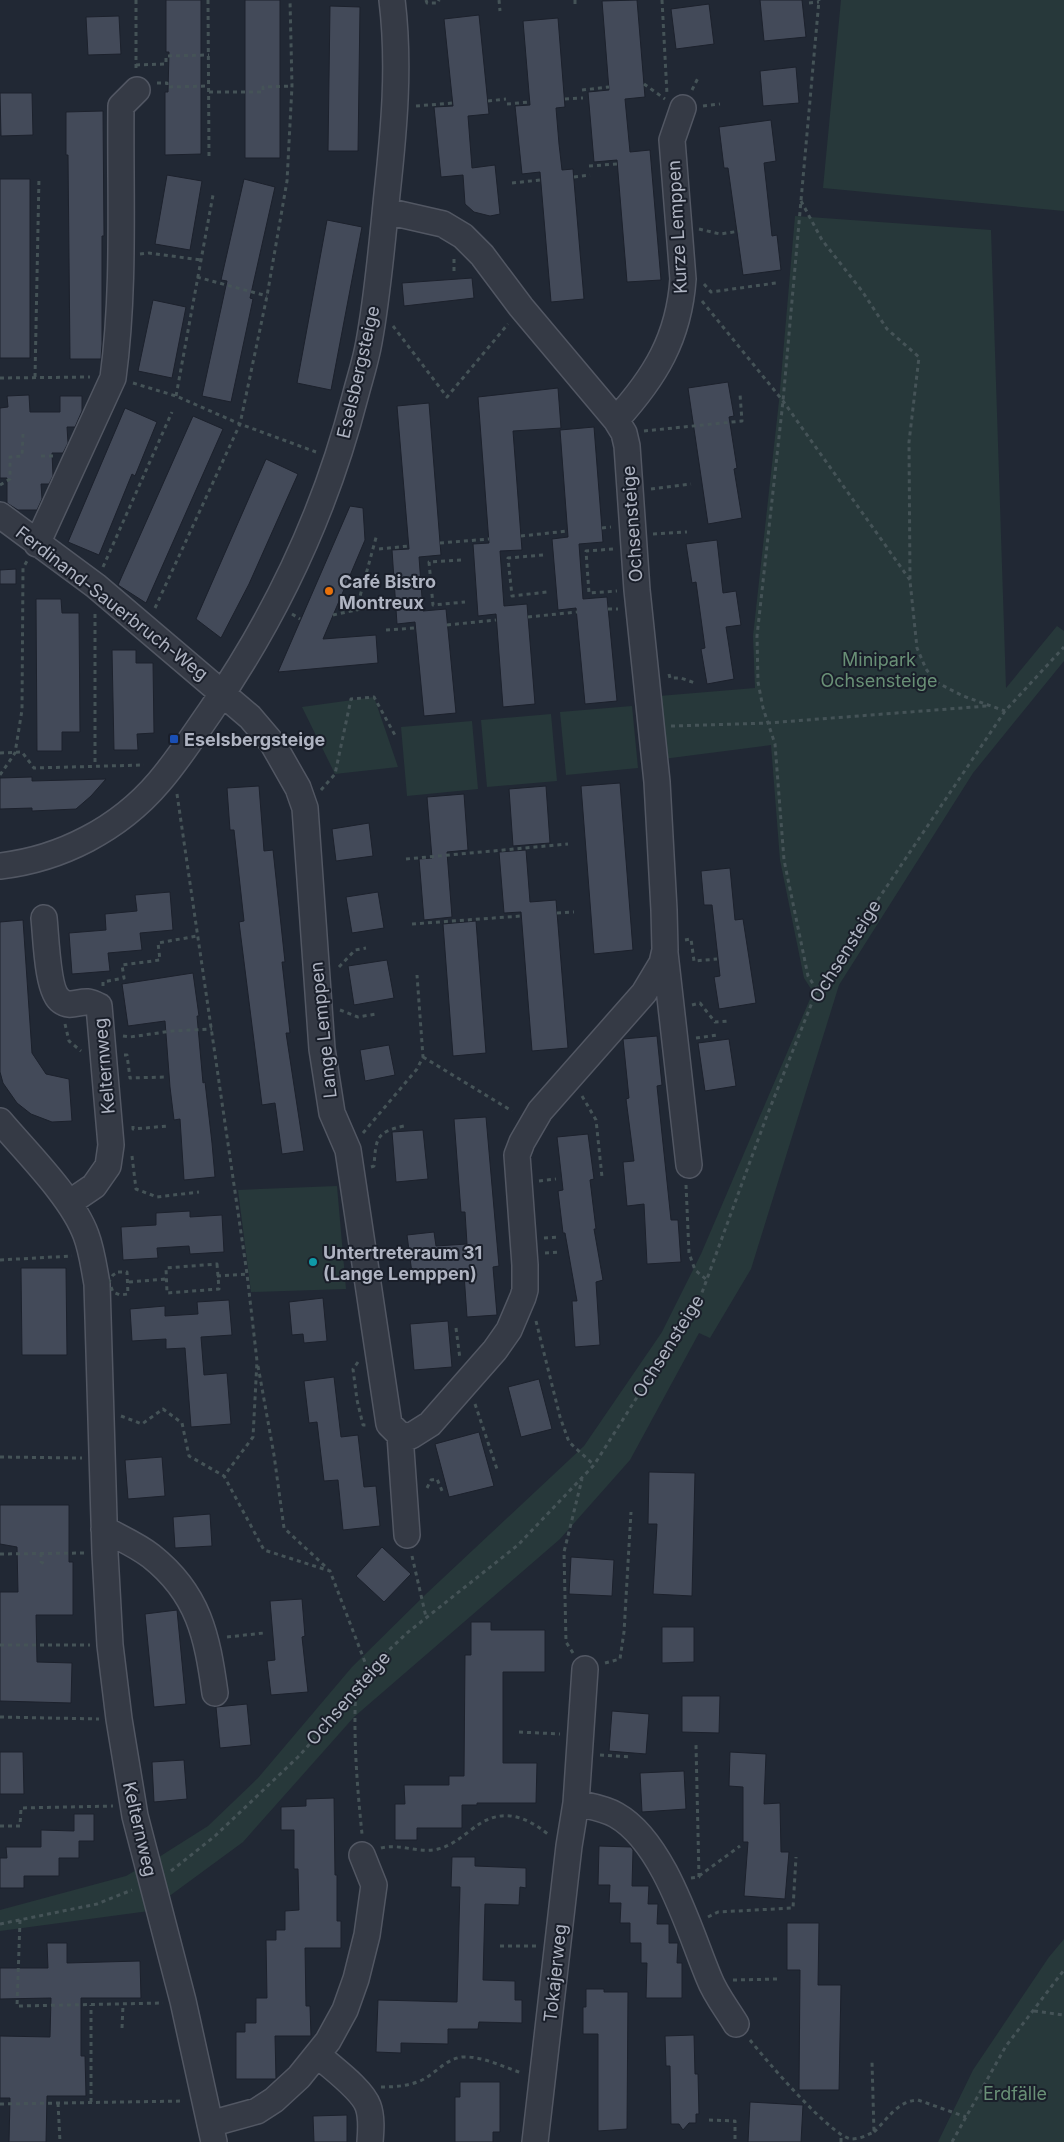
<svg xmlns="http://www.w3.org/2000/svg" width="1064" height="2142" font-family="Inter,sans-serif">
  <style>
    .green { fill: #27383a }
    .building { fill: #434a59; stroke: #1c212c }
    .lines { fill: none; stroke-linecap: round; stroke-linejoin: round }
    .minor-casing { stroke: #525763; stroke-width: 28 }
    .path { stroke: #455357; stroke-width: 3; stroke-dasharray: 4 4; stroke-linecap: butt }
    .minor { stroke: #353a45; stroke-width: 25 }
    .food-dot { fill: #e8710a; stroke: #1a1f2a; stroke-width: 2 }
    .transit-dot { fill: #1a4fb4; stroke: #1a1f2a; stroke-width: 2 }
    .culture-dot { fill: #0f9aa8; stroke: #1a1f2a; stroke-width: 2 }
    .labels { text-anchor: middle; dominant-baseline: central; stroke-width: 4; stroke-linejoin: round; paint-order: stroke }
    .street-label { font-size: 18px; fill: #afb4c2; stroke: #1a1f2a }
    .poi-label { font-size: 18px; font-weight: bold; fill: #afb4c2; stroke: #1a1f2a; text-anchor: start }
    .park-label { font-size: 18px; fill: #699076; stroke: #1a1f2a }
  </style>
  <rect width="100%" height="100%" fill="#212834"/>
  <path class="green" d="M841 0H1064V211L823 188Z
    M795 216 991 230 1006 688 1057 626 1064 631V661L973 773 839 985 751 1269 710 1338 699 1333 630 1460 560 1539 354 1717 243 1842 149 1911 0 1931V1910L126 1876 159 1857 208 1826 258 1778 352 1667 426 1594 584 1446 662 1332 701 1254 813 992 804 978 780 860 771 745 663 759 659 696 755 688 753 636 779 401Z
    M374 697 398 767 335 774 302 707Z
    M632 706 638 768 566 775 560 712Z
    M551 714 557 781 487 787 481 720Z
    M472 721 478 789 407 796 401 727Z
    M337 1186 346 1289 251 1292 238 1190Z
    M1064 1939V2142H938L973 2070 1049 1957Z"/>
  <path class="building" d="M166 0H201V154L165 155V92H168L169 52H166Z
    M245 0H280V158H245Z
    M637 0 645 97 625 99 630 152 650 150 661 280 627 282 617 160 594 162 588 92 609 90 602 1Z
    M760 0H802L806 37 764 41Z
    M709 4 714 44 676 49 671 9Z
    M330 6 360 7 358 151H328Z
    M479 15 489 114 468 116 472 168 495 165 500 214 490 216 474 212 465 204 463 175 441 177 434 107 453 106 444 19Z
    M119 16 121 54 88 55 86 17Z
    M558 18 565 107 556 108 559 144 562 170 573 169 584 299 551 302 540 172 522 174 515 106 530 105 523 21Z
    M796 67 799 103 763 106 760 71Z
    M0 93H32L33 135 1 136Z
    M103 111 104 236H102V344L101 359H70L68 155H66V112Z
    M771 120 776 161 764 163 772 236 777 235 781 270 743 275 728 168H724L719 127Z
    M167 175 202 181 190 250 155 244Z
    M0 179H30V358H0Z
    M244 179 275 187 250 298 253 299 231 402 202 396 227 281 221 280Z
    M327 220 362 227 331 390 297 383Z
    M472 278 474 298 404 306 402 283Z
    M153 300 186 307 172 378 138 371Z
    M728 382 734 416 729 417 737 468 734 469 742 518 708 524 688 388Z
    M558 388 561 428 513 431 522 550 500 551 504 606 527 604 535 704 503 707 496 614 478 616 473 544 489 543 478 397Z
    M29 395 30 412H60V396H82V411L75 427H67L68 443 63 453H52L53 476 49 484H41L42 499 37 510H18L7 503V478H0V408L8 407 7 396Z
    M429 403 441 555 419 557 423 611 446 609 456 713 424 716 415 622 397 624 392 550 409 549 397 406Z
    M125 408 157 422 135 476 132 474 99 555 68 542Z
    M193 416 223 429 146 603 118 585Z
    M594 427 603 542 579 544 583 599 607 597 617 701 585 704 576 608 558 610 552 539 568 537 560 430Z
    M266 459 298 474 249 584 221 638 196 619Z
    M350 506 363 508 365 540 323 639 376 635 378 663 278 672Z
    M717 540 723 593 736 591 741 625 726 627 734 679 707 684 701 649 705 648 696 582 692 583 686 544Z
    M16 569V584H0V570Z
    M36 599H61L62 613H79L80 732H62V751H37Z
    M112 650H136V663H153L154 733 137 734 138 750H114Z
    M32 777V781L106 779 91 796 76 809 32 811V808L0 809V778Z
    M620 783 633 950 594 954 581 786Z
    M259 786 264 851 273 850 285 962H282L290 1033H286L304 1151 282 1154 275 1103 262 1105 239 922 244 921 234 830H230L227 788Z
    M546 786 550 843 513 846 509 789Z
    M464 794 468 850 447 852 452 917 424 920 419 859 432 858 427 797Z
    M369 823 373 856 336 861 332 829Z
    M526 850 530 902 556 900 568 1048 532 1051 521 912 504 913 499 852Z
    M730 868 735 920 743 919 756 1003 719 1009 714 977 720 976 712 905H704L701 871Z
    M170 892 173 930 140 933 142 950 108 953 110 971 72 974 69 933 106 930 105 914 137 911 135 895Z
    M378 892 384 928 352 933 346 897Z
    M23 920 32 1053 46 1074 69 1079 72 1121 52 1122 31 1114 17 1103 3 1083 0 1072V922Z
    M476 921 486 1053 453 1056 443 924Z
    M387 960 394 998 354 1005 348 966Z
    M193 973 199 1016H197L203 1083 205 1082 212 1143 215 1177 184 1180 180 1119 174 1120 170 1087 165 1021 128 1026 122 984Z
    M657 1036 662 1085 657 1086 671 1220H678L681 1262 647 1264 644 1204 627 1206 623 1162 634 1161 626 1099 629 1098 623 1039Z
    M729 1039 736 1086 705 1091 698 1043Z
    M389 1045 395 1075 365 1081 360 1050Z
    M486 1117 499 1266 493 1267 497 1315 467 1317 464 1274 413 1281 407 1235 434 1232 436 1246 467 1244 465 1212H461L454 1119Z
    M423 1130 428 1179 396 1182 392 1132Z
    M588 1134 594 1179 590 1180 596 1229H594L603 1280 596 1282 600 1345 575 1347 572 1301H577L565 1233H563L558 1191 563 1190 557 1137Z
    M190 1211V1217L222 1215 224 1252 190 1254 189 1246 157 1248 158 1258 123 1260 121 1227 156 1225V1213Z
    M21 1268H66L67 1355H22Z
    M323 1298 327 1341 304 1343 303 1334 292 1335 289 1302Z
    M229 1300 232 1335 201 1337 204 1375 227 1373 231 1424 191 1427 185 1348 166 1349V1339L132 1341 130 1309 165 1306V1316L198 1314 197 1302Z
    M448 1321 452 1367 414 1370 410 1324Z
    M334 1377 341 1437 358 1435 364 1487 376 1486 380 1526 343 1530 338 1480 324 1481 317 1422 309 1423 304 1381Z
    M539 1379 552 1429 521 1437 508 1387Z
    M479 1432 494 1486 449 1497 435 1444Z
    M162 1457 165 1496 128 1499 125 1460Z
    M649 1472 695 1473 692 1596 653 1594 657 1524H648Z
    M0 1505H69V1562H73V1615H36L37 1662 72 1663 71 1703 0 1701V1592H18L17 1547 0 1544Z
    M210 1514 212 1546 175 1548 173 1517Z
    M382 1547 411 1574 384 1602 356 1576Z
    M571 1557 614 1560 612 1596 569 1594Z
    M302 1599 305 1636 302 1637 308 1692 271 1695 267 1661 275 1660 270 1601Z
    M177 1610 186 1704 154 1707 145 1614Z
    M471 1622H491V1630H545V1672H503V1763H537L536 1803H477V1805H462V1828H417V1840H395V1804H405L404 1785H449V1776H464L465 1655H471Z
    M662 1627H694V1662L662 1663Z
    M682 1696H720L719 1733 682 1732Z
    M247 1704 251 1745 220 1748 216 1707Z
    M612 1711 649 1714 646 1754 609 1751Z
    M0 1752H23L24 1794H0Z
    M730 1752 766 1754 764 1804 780 1803 781 1852H789L785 1899 744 1896 748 1842H743V1787L729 1786Z
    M184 1760 187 1799 154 1802 152 1762Z
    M684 1771 686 1809 642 1812 640 1773Z
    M334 1798 335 1875H337V1921H341V1948H305L306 2006H310L311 2036H275L276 2079H236V2032H245V2023H256V1998H267L266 1940H276V1930H285V1911L299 1910 298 1869H294V1830H281V1807L306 1806V1799Z
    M74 1814H94V1841H79V1858H59V1876H24V1888H0V1858H7L6 1847H41V1830L74 1831Z
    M599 1846 631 1847 633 1850 632 1886H649L648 1904H658L657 1924H669V1943H678L677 1963H682V1998H646L647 1963H641V1943H630V1923H620L621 1903H609L610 1885H598Z
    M452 1857H475V1866L526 1868V1888L520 1887 519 1905 485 1904 483 1980 515 1981V2000H522V2023L479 2022 478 2029H448V2044L401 2043V2053L376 2052 378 2000 457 2002 460 1887H451Z
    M787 1923H819L818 1985H841L839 2090H799L800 1970H787Z
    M47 1943H67V1963L140 1961 141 1998H81V2056H85L86 2096H47L46 2142H9L10 2098H0V2036L50 2037 51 1998 0 1999V1968H48Z
    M586 1989H604V1992H628L627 2129 598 2131V2034H583V2007H586Z
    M694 2035 695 2074H698L699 2114H696V2123H689L683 2130 679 2124H671L670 2066H666L665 2036Z
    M460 2082H500V2132H493V2142H455V2097H460Z
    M750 2102 803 2105 801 2142H748Z
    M347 2115V2142H314L313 2116Z"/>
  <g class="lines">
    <defs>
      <path id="minor" d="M386 211 443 224 463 236 482 255 521 307 616 420 624 433 627 446 637 590 657 782 664 910 665 950 662 963 644 993 540 1111 522 1142 517 1155 525 1265V1290L523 1297 509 1330 495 1350 430 1424 411 1436 400 1435
        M616 420C655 377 679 338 683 279L672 140 683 108
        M0 515 96 586 250 717 273 744 298 788 305 808 322 1049 332 1113 348 1150 389 1424 400 1435 407 1535
        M37 544 113 378C125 288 120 196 121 106L137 90
        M0 866C61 859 119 829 159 782 178 760 194 735 210 712 277 615 326 510 355 397 360 378 366 360 369 342 378 293 382 243 387 194 394 130 400 65 392 0
        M44 918C46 935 47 992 61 1001 70 1008 79 1001 88 1002 91 1002 96 1005 99 1006L111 1145 108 1166 94 1186 69 1203
        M665 953 689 1165
        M0 1121C27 1153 72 1197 86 1235 92 1251 94 1268 97 1284L105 1553 110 1645 119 1719 135 1816 183 2001 214 2142
        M104 1529C120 1538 137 1545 151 1556 199 1594 207 1636 215 1693
        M576 1803C589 1806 604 1808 616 1815 664 1842 689 1930 709 1978 715 1994 727 2009 736 2024
        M318 2055C332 2068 362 2089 368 2106 372 2117 371 2130 370 2142
        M210 2124 257 2111 274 2100 299 2077 328 2041 345 2010 356 1979 367 1935 374 1885 362 1855
        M535 2142 569 1846 576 1803 585 1669"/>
    </defs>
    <use href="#minor" class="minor-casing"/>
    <path class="path" d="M136 0V69
      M208 0 209 156
      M426 0 427 3H438L439 0
      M499 0 500 11
      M575 0V8
      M662 0 667 94
      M809 3 819 2
      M136 65 166 64V56L209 55
      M157 83H167V87L209 86
      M644 84 665 99
      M582 90 609 87
      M692 90 698 78
      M209 92H263V87L292 86
      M565 99 583 98
      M488 101 506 99
      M507 104 530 102
      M416 106 453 103
      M703 106 720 104
      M589 166 617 164
      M574 177 590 175
      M512 183 540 180
      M801 201 822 240 862 291 887 329 919 357 909 442 910 581 917 648 926 669 936 682 963 696 1005 711
      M699 229 720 234 740 231
      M140 254 149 253 201 260
      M454 271V256
      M197 277 267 296
      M704 284 711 292 776 283
      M702 301 783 401 910 580
      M393 326 447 397 508 324
      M35 377 39 177
      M0 378 90 377
      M133 383 176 396 240 424 316 452
      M176 396 213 195
      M644 431 742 421 740 394
      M41 456H53
      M0 485 10 479V457L22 456 23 434
      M651 489 691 484
      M602 528 611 527
      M653 534 687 532
      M521 536 568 531
      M440 543 489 539
      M379 549 409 546
      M613 549 586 551 589 593 617 591
      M543 555 508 558 512 596 547 592
      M461 560 429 562 433 605 465 602
      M103 567 172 412
      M155 608 240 424 267 296 287 181 292 86 290 0
      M608 609H618
      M356 611 377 534
      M95 614V766
      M292 614 300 619
      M333 615 384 604
      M528 617 577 612
      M447 625 496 620
      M386 630 415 628
      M669 674 670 678H681L695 683
      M671 726 768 723 987 706
      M0 753 22 752 34 768 144 765
      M0 775 15 753 22 710 23 568 27 561
      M321 790 335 774 351 699 374 697 396 737
      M177 794 247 1274 257 1361 253 1437 224 1476 264 1550 330 1571 368 1670
      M406 859 568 844
      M557 913 574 912
      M412 924 521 916
      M685 940 691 939 694 961 717 959
      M339 967 355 950 366 948
      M103 986V982L124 978 122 965 160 960 158 943 197 936
      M817 990 808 976 784 860 775 744 763 708 758 682 757 636 783 401 819 0
      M692 1005 700 1003 715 1022 729 1021
      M340 1010 358 1017 376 1014
      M65 1024 69 1041 81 1051
      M123 1036 130 1037 172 1031 212 1029
      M696 1038 718 1035
      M124 1055H127L130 1078 165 1077
      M423 1057 512 1111
      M582 1096 596 1120 602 1177
      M133 1126V1129L168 1126
      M363 1133 417 1069 423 1057 417 975
      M132 1156 136 1189 157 1197 199 1192
      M371 1167 374 1166C376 1138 376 1132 404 1126
      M539 1181 556 1179
      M686 1185 689 1253 695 1270 707 1280
      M544 1238 560 1237
      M545 1253 561 1252
      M0 1260 72 1256
      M217 1264 219 1289 167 1293 166 1268Z
      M118 1272H127L128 1294 120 1295 113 1292 109 1282 113 1275Z
      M217 1276 247 1274
      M129 1282 166 1279
      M536 1321 560 1417 569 1442 594 1465
      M456 1328 460 1359
      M358 1362 353 1369 357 1400 363 1425H369
      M258 1366 274 1455 284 1528 328 1569
      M475 1404 497 1469
      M121 1416 142 1424 163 1409 182 1423 189 1456 224 1476
      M0 1457 82 1458
      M427 1488 431 1480 437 1479 443 1493
      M41 1553V1562L47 1565
      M0 1554 84 1553
      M412 1556 426 1617
      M227 1637 264 1633
      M0 1645H90
      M573 1653 566 1642 564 1552 582 1479
      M605 1663 620 1659 624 1632 631 1512
      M356 1686C353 1736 357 1785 362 1834
      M0 1717 99 1719
      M519 1732 560 1734
      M600 1755 631 1757
      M0 1826H20L21 1808 113 1806
      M381 1848C399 1843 420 1854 438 1849 451 1846 460 1838 471 1830 499 1807 523 1814 549 1835
      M171 1871 215 1836 298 1757 315 1738 368 1670 407 1633 518 1545 594 1465 700 1298 766 1118 817 990 1005 711 1064 647
      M699 1876 740 1846
      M691 1878 699 1877 696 1745
      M708 1917 718 1912 793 1908 796 1857
      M20 1920 17 2006 163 2003
      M0 1924 97 1904 132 1890
      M500 1946H538
      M733 1980 778 1979
      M1034 2011 1064 2015
      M122 2028 123 2005
      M750 2040C765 2059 832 2138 852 2139 860 2139 867 2135 874 2132L872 2062
      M381 2087C395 2087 409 2086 422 2080 436 2073 446 2059 462 2057 483 2056 503 2067 522 2073
      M91 2102V2005
      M58 2103 60 2142
      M0 2104 184 2101
      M709 2120 735 2121V2142
      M874 2132C888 2119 897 2101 918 2100L966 2117
      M841 2142V2135
      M952 2142 1006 2046 1064 1970"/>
    <use href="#minor" class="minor"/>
  </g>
  <circle class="food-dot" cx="329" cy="591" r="5"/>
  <rect class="transit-dot" x="169" y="734" width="10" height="10" rx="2.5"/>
  <circle class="culture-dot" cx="313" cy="1262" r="5"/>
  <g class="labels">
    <g class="street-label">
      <text transform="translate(677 227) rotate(-93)">Kurze Lemppen</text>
      <text transform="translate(358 372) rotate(-77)">Eselsbergsteige</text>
      <text transform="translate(632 524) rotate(-94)">Ochsensteige</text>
      <text transform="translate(112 603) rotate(38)">Ferdinand-Sauerbruch-Weg</text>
      <text transform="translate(845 951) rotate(-58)">Ochsensteige</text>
      <text transform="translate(323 1030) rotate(-96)">Lange Lemppen</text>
      <text transform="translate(104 1066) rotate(-95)">Kelternweg</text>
      <text transform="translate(668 1346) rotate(-58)">Ochsensteige</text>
      <text transform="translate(348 1698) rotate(-49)">Ochsensteige</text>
      <text transform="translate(140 1829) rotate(77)">Kelternweg</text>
      <text transform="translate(555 1973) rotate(-84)">Tokajerweg</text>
    </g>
    <g class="poi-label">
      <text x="339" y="581">Café Bistro<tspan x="339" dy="21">Montreux</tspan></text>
      <text x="184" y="739">Eselsbergsteige</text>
      <text x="323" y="1252">Untertreteraum 31<tspan x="323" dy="21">(Lange Lemppen)</tspan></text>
    </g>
    <g class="park-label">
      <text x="879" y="659">Minipark<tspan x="879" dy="21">Ochsensteige</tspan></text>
      <text x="1015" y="2093">Erdfälle</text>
    </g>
  </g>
</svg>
